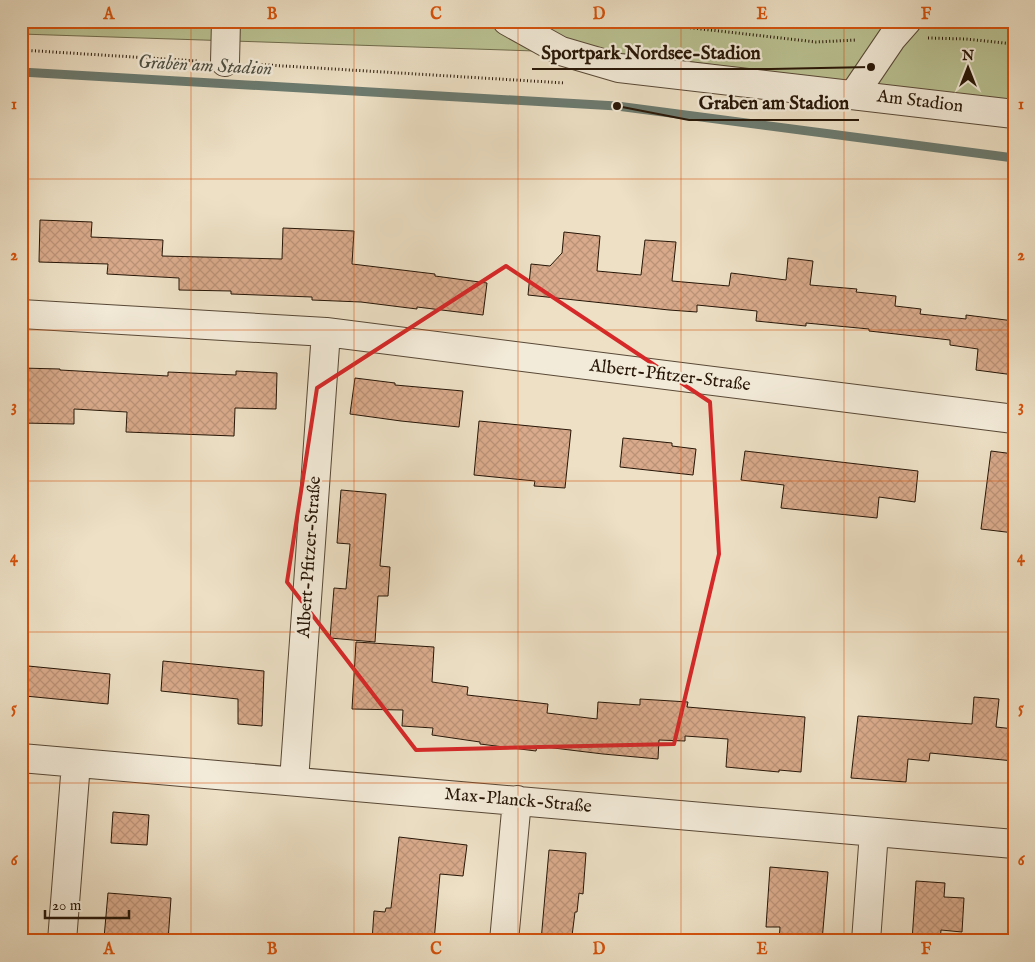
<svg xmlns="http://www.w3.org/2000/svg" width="1035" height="962" font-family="'IM FELL English',serif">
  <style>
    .pitch { fill: #bac293; stroke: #706c4d }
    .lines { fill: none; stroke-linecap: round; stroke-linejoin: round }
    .stream { stroke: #6b7a6f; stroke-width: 9 }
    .building { fill: url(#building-cross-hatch); stroke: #271607 }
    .minor-casing { stroke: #584836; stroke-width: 30 }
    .path { stroke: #271607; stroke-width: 3; stroke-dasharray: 1 2.5; stroke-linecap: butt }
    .minor { stroke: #f3ebd9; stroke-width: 28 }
    .marked { fill: none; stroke: #d62828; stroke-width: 4; stroke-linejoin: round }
    .grid { fill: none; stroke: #d5520c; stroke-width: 1; stroke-opacity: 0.55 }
    .labels { text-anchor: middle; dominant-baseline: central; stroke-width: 4.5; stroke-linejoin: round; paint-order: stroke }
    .street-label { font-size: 18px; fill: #271607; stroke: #f3ebd9 }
    .water-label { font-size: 19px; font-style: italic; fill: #4f5044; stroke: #f3ebd9 }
    .leader { fill: none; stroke: #271607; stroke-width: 2 }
    .callout-dot { fill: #271607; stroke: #f3ebd9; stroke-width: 2 }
    .callout-label { font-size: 19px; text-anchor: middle; font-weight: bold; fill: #271607; stroke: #f3ebd9; stroke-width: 4.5; stroke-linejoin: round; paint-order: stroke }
    .neatline { fill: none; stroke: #d5520c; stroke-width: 2 }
    .grid-label { font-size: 16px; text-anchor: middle; font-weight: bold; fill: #d5520c }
  </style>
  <defs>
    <pattern id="building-cross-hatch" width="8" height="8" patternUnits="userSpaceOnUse" patternTransform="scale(1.25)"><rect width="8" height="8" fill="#d9aa8b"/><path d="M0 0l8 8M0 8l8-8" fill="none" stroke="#ba9276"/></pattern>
  </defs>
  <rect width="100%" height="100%" fill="#ede0c5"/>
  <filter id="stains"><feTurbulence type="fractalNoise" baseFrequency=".004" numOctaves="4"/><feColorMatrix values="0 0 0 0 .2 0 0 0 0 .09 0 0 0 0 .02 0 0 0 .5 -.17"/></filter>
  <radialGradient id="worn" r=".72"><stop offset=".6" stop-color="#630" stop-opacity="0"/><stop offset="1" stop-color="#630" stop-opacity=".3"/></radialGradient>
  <path class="pitch" d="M21 21H1014V104L830 79 626 54 21 34Z"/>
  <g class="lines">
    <path class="stream" d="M21 72 617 106 1014 158"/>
  </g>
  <path class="building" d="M40 220 92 222 91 237 163 240 162 256 282 259 283 228 354 231 352 264 435 274V276L487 283 483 315 417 307V309L361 302 312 300V297L231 294V291L179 290V278L107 274 108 264 39 262Z
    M564 232 600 236 597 271 641 275 645 240 676 242 672 281 729 286 731 273 786 280 788 258 813 261 810 285 857 289 856 292 896 296 895 306 921 309 920 314 966 319V315L1014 321V375L976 370 978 349 950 345V340L869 331V329L806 323V326L756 321 757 311 697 305V312L669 310 528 295 531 264 550 266 562 253Z
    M21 368 60 369V370L168 376V372L236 375V371L277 373 276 409 235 408 234 436 126 432 127 412 74 409V424L21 423Z
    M355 378 395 383V385L463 391 459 427 401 421 350 414Z
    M479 421 571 430 565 488 534 486 535 481 474 475Z
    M623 438 672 443V446L696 449 693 475 620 467Z
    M745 451 918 471 915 502 879 497 877 518 781 508 784 485 741 480Z
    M991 451 1014 454V533L981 529Z
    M341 490 386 494 380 566 390 567 388 596H378L375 642 330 638 334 588 346 589 350 544 337 543Z
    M356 642 434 647 432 682 468 687 467 695 548 704 547 713 597 719 598 702 640 705V699L688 702 687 707 805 717 801 772 779 770V772L726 767 728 739 685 736V741L659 740 658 759 603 754 537 746 536 751 480 744V742L432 735 433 728 402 726 403 710 352 709Z
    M163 661 264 671 262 726 238 724V699L161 691Z
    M28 666 110 674 108 704 25 696Z
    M974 697 999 699 996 727 1014 729V761L930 753 929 761 908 759 906 782 851 778 858 716 972 724Z
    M113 812 149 815 147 845 111 843Z
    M399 837 467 845 463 876 440 874 434 941H372L374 911 385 912 386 908H391Z
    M549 850 586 853 583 894 579 893 577 912H575L572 936 563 935 562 941H541Z
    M770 867 828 872 822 941H779L780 927H766Z
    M916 881 945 883 944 897 964 898 962 932 941 930 940 941H912Z
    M108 893 171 898 168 941H132L104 938Z"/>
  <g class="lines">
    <defs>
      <path id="minor" d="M507 21 561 51 619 68 1014 114
        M225 62 226 21
        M854 94 892 38 907 21
        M21 314 326 332 1014 419
        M21 758 1014 844
        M294 781 326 332
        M62 941 76 763
        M504 941 517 800
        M866 941 874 832"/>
    </defs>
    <use href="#minor" class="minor-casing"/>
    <path class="path" d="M631 21 816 42 857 40
      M928 38 966 39 1014 44
      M21 50 198 61
      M251 64 565 83"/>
    <use href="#minor" class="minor"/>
  </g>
  <path class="marked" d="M506 266 710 402 719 554 674 744 416 750 287 582 317 388Z"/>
  <path class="grid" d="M191 21V941M354 21V941M518 21V941M681 21V941M844 21V941M21 179H1014M21 330H1014M21 481H1014M21 632H1014M21 783H1014"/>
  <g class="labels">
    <g class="street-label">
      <text transform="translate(920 102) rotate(7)">Am Stadion</text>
      <text transform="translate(670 376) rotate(7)">Albert-Pfitzer-Straße</text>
      <text transform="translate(310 557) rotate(-86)">Albert-Pfitzer-Straße</text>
      <text transform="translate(518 801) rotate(5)">Max-Planck-Straße</text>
    </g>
    <g class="water-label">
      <text transform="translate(205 66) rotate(3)">Graben am Stadion</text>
    </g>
  </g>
  <path class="leader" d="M871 67L771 69H532M617 106L689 120H859"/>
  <g class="callout-dot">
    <circle cx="871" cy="67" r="5"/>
    <circle cx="617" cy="106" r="5"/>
  </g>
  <g class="callout-label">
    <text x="651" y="59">Sportpark Nordsee-Stadion</text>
    <text x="774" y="109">Graben am Stadion</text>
  </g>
  <rect width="1035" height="962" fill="none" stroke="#ede0c5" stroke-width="55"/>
  <g transform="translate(968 68)" stroke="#f3ebd9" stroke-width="4" paint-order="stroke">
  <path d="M0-4L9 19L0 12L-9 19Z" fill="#271607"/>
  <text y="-8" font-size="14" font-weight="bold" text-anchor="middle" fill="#271607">N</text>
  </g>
  <path d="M45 910v8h84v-8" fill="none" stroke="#271607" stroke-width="2.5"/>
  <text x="52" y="910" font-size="15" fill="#271607" stroke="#f3ebd9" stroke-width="4" paint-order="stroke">20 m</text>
  <rect x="28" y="28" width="980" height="906" class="neatline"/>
  <g class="grid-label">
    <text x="109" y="19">A</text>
    <text x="272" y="19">B</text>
    <text x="436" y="19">C</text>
    <text x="599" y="19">D</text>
    <text x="762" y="19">E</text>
    <text x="926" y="19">F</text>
    <text x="14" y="109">1</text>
    <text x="1021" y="109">1</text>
    <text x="14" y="260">2</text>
    <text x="1021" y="260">2</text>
    <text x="14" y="411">3</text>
    <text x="1021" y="411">3</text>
    <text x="14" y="562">4</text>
    <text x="1021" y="562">4</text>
    <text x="14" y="713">5</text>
    <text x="1021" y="713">5</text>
    <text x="14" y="865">6</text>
    <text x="1021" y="865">6</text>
    <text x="109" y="954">A</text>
    <text x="272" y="954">B</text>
    <text x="436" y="954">C</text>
    <text x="599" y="954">D</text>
    <text x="762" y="954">E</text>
    <text x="926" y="954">F</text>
  </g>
  <rect width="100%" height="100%" filter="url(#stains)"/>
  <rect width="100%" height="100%" fill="url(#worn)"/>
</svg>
